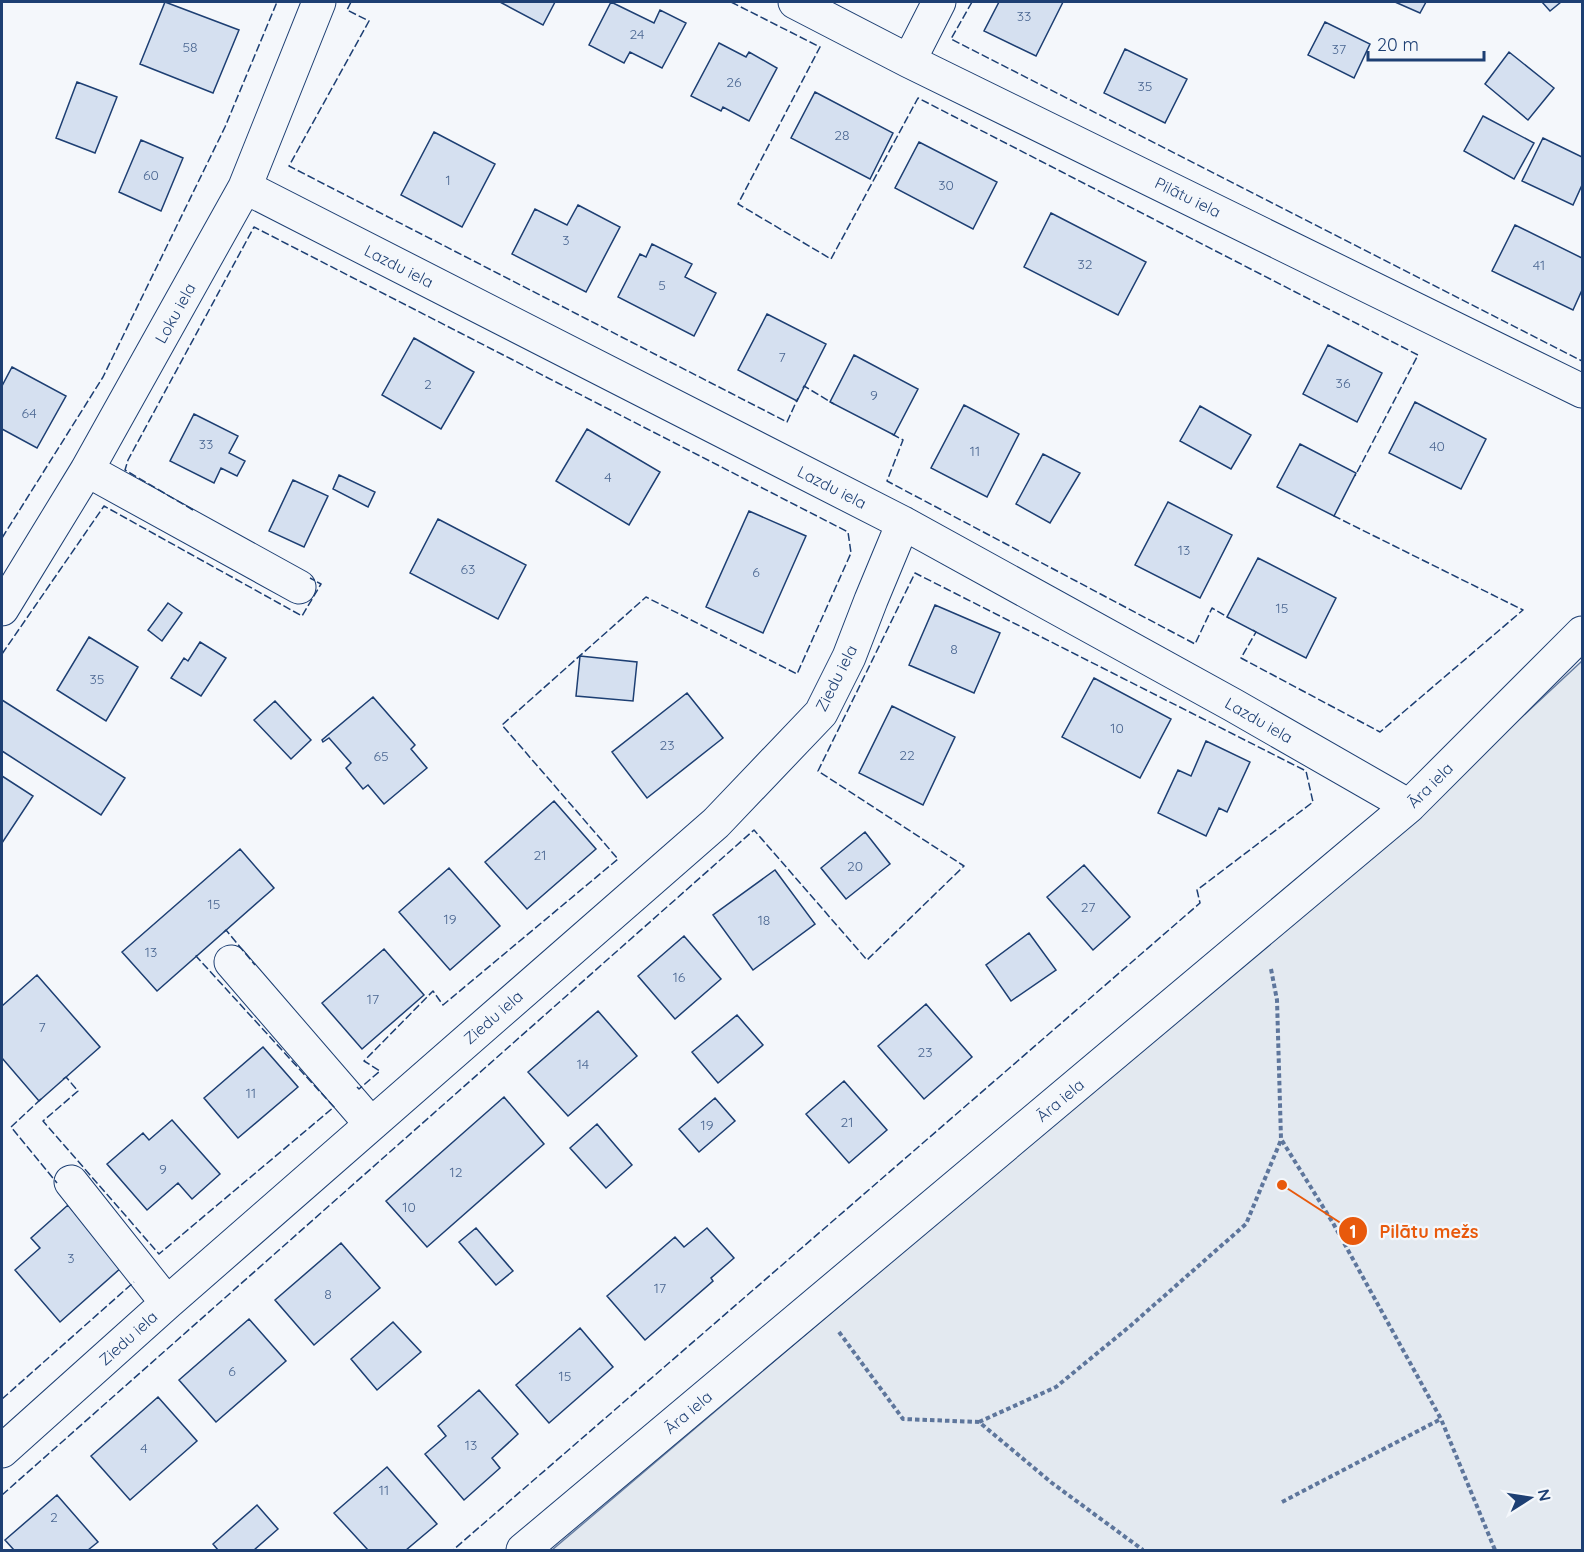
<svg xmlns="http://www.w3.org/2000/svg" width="1584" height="1552" font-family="Quicksand,sans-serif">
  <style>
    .green { fill: #e3e9f0; stroke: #687fa3; stroke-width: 1.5 }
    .building { fill: #d5e0f0; stroke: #1d3f73; stroke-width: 1.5 }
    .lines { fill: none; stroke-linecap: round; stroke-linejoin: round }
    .minor-casing { stroke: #1d3f73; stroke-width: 35 }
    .path { stroke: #5e769c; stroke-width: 4; stroke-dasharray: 4.5 3; stroke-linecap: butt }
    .minor { stroke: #f4f7fb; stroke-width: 33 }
    .fence { stroke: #1d3f73; stroke-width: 1.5; stroke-dasharray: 8 3; stroke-linecap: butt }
    .labels { text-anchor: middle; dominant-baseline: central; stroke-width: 4.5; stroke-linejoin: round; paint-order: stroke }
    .number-label { font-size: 14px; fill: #4b6792 }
    .street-label { font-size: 16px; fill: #1d3f73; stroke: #f4f7fb }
    .leader { fill: none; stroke: #e8590c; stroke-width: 2 }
    .callout-dot { fill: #e8590c; stroke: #f4f7fb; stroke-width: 2 }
    .mark-label { font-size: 18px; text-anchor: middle; font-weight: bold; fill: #fff }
    .callout-label { font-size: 18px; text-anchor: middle; font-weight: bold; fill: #e8590c; stroke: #f4f7fb; stroke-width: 4.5; stroke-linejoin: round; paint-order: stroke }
  </style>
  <rect width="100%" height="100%" fill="#f4f7fb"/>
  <path class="green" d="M1582 661V1550H552L1412 819Z"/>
  <path class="building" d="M165 2 239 30 213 93 140 64Z
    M500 2H555L543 25Z
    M611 2 654 23 660 10 686 23 662 68 630 52 624 63 589 45Z
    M999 2H1063L1036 56 984 31Z
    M1395 2H1426L1420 13Z
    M1542 2H1561L1550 11Z
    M1325 22 1370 44 1354 78 1308 55Z
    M719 43 746 57 749 52 777 68 749 121 723 107 721 111 691 96Z
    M1125 49 1187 79 1165 123 1104 93Z
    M1509 52 1554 88 1528 120 1485 84Z
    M77 82 117 97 95 153 56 138Z
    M815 92 893 133 870 179 791 138Z
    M1483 116 1534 143 1514 179 1464 151Z
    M434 132 495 164 462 227 401 195Z
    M1543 138 1582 157V185L1573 205 1522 181Z
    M141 140 183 158 161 211 119 192Z
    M919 142 997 182 973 229 895 188Z
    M578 205 620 227 586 292 512 254 535 209 567 225Z
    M1051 213 1146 262 1118 315 1024 267Z
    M1515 225 1582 258V290L1573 310 1492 271Z
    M652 244 692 264 685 277 716 293 694 336 618 297 640 254 646 257Z
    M767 314 826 344 797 401 738 370Z
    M414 338 474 372 441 429 382 395Z
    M1328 345 1382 373 1357 422 1303 394Z
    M854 355 918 389 894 435 830 402Z
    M12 367 66 396 37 448 2 429V386Z
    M1415 402 1486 439 1461 489 1389 453Z
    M964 405 1019 434 987 497 931 468Z
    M1200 406 1251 435 1231 469 1180 441Z
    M194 414 238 436 229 453 245 461 237 476 221 468 214 483 170 461Z
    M587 429 660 472 629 525 556 481Z
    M1300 444 1356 473 1334 516 1277 487Z
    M1043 454 1080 473 1050 523 1016 504Z
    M339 475 375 492 368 507 333 489Z
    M293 480 328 496 304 547 269 531Z
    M1168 502 1232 535 1200 598 1135 565Z
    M749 511 806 536 763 633 706 607Z
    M438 519 526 565 498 619 410 573Z
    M1258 558 1336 598 1306 658 1227 617Z
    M168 603 182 613 162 641 148 630Z
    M935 605 1000 633 974 693 909 665Z
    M89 637 138 667 106 721 57 690Z
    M200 642 226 658 201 696 171 678 184 658 188 661Z
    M580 656 637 662 633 701 576 696Z
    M1094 678 1171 719 1140 778 1062 737Z
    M687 693 723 738 647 798 612 752Z
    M373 697 415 745 411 749 427 768 384 804 368 785 363 789 346 768 351 763 329 738 323 742 322 740Z
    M2 700 125 778 101 815 2 751Z
    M275 701 311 740 291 759 254 720Z
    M892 706 955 737 923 805 859 773Z
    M1206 741 1250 762 1227 812 1219 808 1206 836 1158 813 1178 770 1191 776Z
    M2 776 33 796 2 843Z
    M554 801 596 849 527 909 485 862Z
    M865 832 890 864 846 899 821 868Z
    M240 849 274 888 157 991 122 952Z
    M1084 865 1130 917 1093 950 1047 897Z
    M449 868 500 926 450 970 399 912Z
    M775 870 815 924 753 970 713 915Z
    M1029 933 1056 970 1011 1001 986 965Z
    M684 936 721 979 675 1019 638 976Z
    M384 949 424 995 362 1049 322 1003Z
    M37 975 100 1047 39 1101 2 1058V1006Z
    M926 1004 972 1057 924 1099 878 1046Z
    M598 1011 637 1056 568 1116 528 1072Z
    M737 1015 763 1045 718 1083 692 1052Z
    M263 1047 298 1087 238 1138 204 1098Z
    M844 1081 887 1130 849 1163 806 1114Z
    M504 1097 544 1144 427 1247 386 1201Z
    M715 1098 735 1121 699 1152 679 1129Z
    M172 1120 220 1174 192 1199 178 1183 147 1210 107 1164 143 1133 149 1140Z
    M597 1124 632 1165 606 1188 570 1148Z
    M68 1205 122 1267 60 1322 15 1270 40 1248 31 1238Z
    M476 1228 513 1271 496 1285 459 1242Z
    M707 1228 734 1258 711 1278 713 1281 645 1340 607 1296 675 1237 684 1247Z
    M341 1243 380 1288 314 1345 275 1300Z
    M249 1319 286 1361 216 1422 179 1380Z
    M393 1322 421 1352 377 1390 351 1359Z
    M580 1328 613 1367 549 1423 516 1385Z
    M479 1390 518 1434 492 1458 500 1468 464 1500 425 1454 446 1436 438 1426Z
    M158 1397 197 1441 130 1500 91 1456Z
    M387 1467 437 1524 406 1550H368L334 1513Z
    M57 1495 98 1542 88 1550H14L5 1540Z
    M257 1505 278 1529 254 1550H218L213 1544Z"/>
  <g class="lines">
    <defs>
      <path id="minor" d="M795 2 909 61 1582 391
        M909 61 939 2
        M245 187 903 523 1233 705 1409 806
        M87 470 299 587
        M2 609 87 470 245 187 319 2
        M231 962 371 1124
        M71 1182 167 1303
        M2 1451 167 1303 716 823 821 713 849 657 871 600 903 523
        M523 1550 1409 806 1582 633"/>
    </defs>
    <use href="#minor" class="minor-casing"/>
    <path class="path" d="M1271 969 1277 1000 1281 1139 1333 1223 1441 1419 1495 1550
      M839 1332 903 1419 979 1422 1052 1483 1143 1550
      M979 1422 1056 1387 1129 1327 1246 1224 1281 1140
      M1282 1502 1441 1419"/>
    <use href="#minor" class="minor"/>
    <path class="fence" d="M351 2 347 10 369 21 289 166 787 422 798 398
      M731 2 820 47 738 204 831 259 918 98 1418 355 1355 476
      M880 2H881
      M972 2 951 39 1582 361
      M803 388 804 386 834 404
      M892 434 903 440 887 481 1195 644 1212 608 1229 618
      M193 510 125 470 128 460 254 227 848 532 851 553 797 674 646 597 502 725 618 859 443 1005 433 991 364 1061 380 1071 359 1089 357 1087
      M2 538 103 377 225 127 277 2
      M1253 630 1256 632 1241 658 1380 732 1523 610 1334 516 1335 514
      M2 654 104 506 302 616 321 584 310 578
      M224 932 226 930 255 965
      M63 1079 66 1077 78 1091 43 1121 159 1254 334 1107 196 956 199 954
      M41 1099 11 1127 57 1183
      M2 1399 134 1282
      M2 1495 754 830 867 960 964 866 818 771 915 573 1306 771 1313 802 1197 890 1200 903 453 1550"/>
  </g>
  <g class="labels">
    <g class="number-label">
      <text x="1024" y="16">33</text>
      <text x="637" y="34">24</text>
      <text x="190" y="47">58</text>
      <text x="1339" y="49">37</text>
      <text x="734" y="82">26</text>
      <text x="1145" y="86">35</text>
      <text x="842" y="135">28</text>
      <text x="151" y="175">60</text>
      <text x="448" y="180">1</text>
      <text x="946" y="185">30</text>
      <text x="566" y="240">3</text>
      <text x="1085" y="264">32</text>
      <text x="1539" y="265">41</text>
      <text x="662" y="285">5</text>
      <text x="782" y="357">7</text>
      <text x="1343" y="383">36</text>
      <text x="428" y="384">2</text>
      <text x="874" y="395">9</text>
      <text x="29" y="413">64</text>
      <text x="206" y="444">33</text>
      <text x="1437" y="446">40</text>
      <text x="975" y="451">11</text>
      <text x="608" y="477">4</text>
      <text x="1184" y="550">13</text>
      <text x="468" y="569">63</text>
      <text x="756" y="572">6</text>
      <text x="1282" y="608">15</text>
      <text x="954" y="649">8</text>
      <text x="97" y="679">35</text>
      <text x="1117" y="728">10</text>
      <text x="667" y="745">23</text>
      <text x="907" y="755">22</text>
      <text x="381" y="756">65</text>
      <text x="540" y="855">21</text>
      <text x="855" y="866">20</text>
      <text x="214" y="904">15</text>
      <text x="1088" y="907">27</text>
      <text x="450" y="919">19</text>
      <text x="764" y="920">18</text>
      <text x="151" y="952">13</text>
      <text x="679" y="977">16</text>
      <text x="373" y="999">17</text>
      <text x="42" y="1027">7</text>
      <text x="925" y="1052">23</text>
      <text x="583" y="1064">14</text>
      <text x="251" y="1093">11</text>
      <text x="847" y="1122">21</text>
      <text x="707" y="1125">19</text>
      <text x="163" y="1169">9</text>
      <text x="456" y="1172">12</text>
      <text x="409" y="1207">10</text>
      <text x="71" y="1258">3</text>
      <text x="660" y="1288">17</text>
      <text x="328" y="1294">8</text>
      <text x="232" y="1371">6</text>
      <text x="565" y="1376">15</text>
      <text x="471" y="1445">13</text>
      <text x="144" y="1448">4</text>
      <text x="384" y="1490">11</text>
      <text x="54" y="1517">2</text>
    </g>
    <g class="street-label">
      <text transform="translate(1188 197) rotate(26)">Pilātu iela</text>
      <text transform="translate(399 266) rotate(27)">Lazdu iela</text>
      <text transform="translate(175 313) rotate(-61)">Loku iela</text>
      <text transform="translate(832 487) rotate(27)">Lazdu iela</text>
      <text transform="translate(836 678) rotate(-63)">Ziedu iela</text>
      <text transform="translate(1259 720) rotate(30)">Lazdu iela</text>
      <text transform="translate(1430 785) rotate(-45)">Āra iela</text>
      <text transform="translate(493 1017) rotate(-41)">Ziedu iela</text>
      <text transform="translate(1060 1100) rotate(-40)">Āra iela</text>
      <text transform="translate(128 1338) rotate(-42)">Ziedu iela</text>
      <text transform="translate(688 1412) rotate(-40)">Āra iela</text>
    </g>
  </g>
  <path class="leader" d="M1282 1185L1353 1231"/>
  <g class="callout-dot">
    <circle cx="1282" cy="1185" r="6"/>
    <circle cx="1353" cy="1231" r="15"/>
  </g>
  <g class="mark-label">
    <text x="1353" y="1238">1</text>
  </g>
  <g class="callout-label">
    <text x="1429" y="1238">Pilātu mežs</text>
  </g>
  <rect width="1584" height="1552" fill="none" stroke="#1d3f73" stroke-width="6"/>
  <g transform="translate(1530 1498) rotate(78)" stroke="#f4f7fb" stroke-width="4.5" paint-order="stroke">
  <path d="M0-4.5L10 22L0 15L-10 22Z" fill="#1d3f73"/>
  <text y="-9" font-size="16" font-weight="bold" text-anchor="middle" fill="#1d3f73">N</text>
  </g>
  <path d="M1368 51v9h116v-9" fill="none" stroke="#1d3f73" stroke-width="3"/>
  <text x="1377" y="51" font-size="18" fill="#1d3f73" stroke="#f4f7fb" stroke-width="4.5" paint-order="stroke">20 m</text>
</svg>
